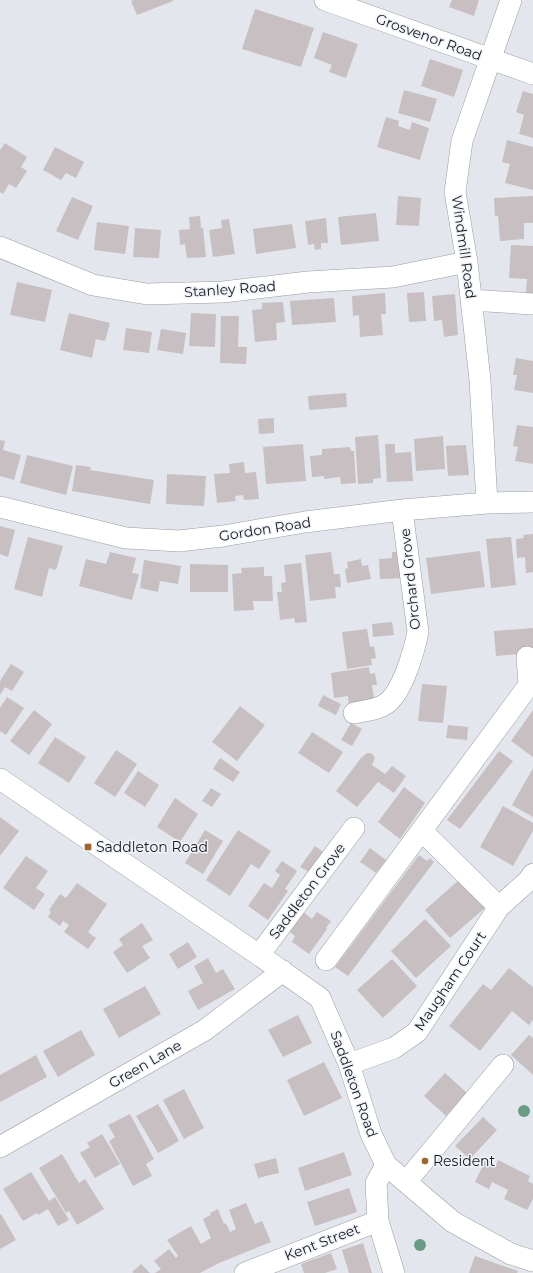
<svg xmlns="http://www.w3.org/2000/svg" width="533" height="1273" font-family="Montserrat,sans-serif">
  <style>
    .building { fill: #c7bfc2 }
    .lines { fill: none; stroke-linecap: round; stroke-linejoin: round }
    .minor-casing { stroke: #999ca2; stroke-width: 22 }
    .minor { stroke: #fff; stroke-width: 21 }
    .tree { fill: #6b9b85 }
    .poi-dot { fill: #a2632a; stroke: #f0f4fa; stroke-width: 1.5 }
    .labels { text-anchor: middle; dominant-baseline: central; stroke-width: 3; stroke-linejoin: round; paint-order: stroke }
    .street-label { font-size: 14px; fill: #17191b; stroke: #f0f4fa }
    .poi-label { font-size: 14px; fill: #17191b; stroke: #f0f4fa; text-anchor: start }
  </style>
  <rect width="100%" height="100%" fill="#e3e7ed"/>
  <path class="building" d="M134 0H172L173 1 137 15 131 1Z
    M452 0H479L474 16 449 7Z
    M255 9 314 28 301 67 242 49Z
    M323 32 358 44 346 78 329 72 332 65 314 58Z
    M430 59 463 70 454 97 421 86Z
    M404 90 437 99 430 122 398 113Z
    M523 91 533 94V138L519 134 524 115 516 112Z
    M386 117 399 121 398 126 410 130 412 122 429 128 420 160 377 147Z
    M507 140 533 147V190L505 183 510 164 502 162Z
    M5 143 27 157 21 167 27 171 16 188 9 184 3 194 0 192V150Z
    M55 147 84 162 76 178 66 173 61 180 43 170Z
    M398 196 421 198 419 226 396 225Z
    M533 196V223H524V239L500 241 498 216H495L494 198Z
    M72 197 93 206 78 240 56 231Z
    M376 213 379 241 341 245 338 217Z
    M200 216 201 228H203L206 257 187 258 185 244 180 245 179 230 190 229 189 217Z
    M326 218 328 243H321V249L315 250 314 244 308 245 305 221Z
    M229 219 235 254 213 257 209 230 222 228 221 220Z
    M97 222 129 226 125 254 94 250Z
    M292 224 296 248 256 254 253 229Z
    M135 228 161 230 159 258 133 257Z
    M511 245 533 246V293H526L527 279 509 278Z
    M17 282 52 290 45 322 10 315Z
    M424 292 426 321 409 322 407 293Z
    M385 293 386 314H381L383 335 360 337 359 315 353 316 352 296Z
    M455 294 458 335 444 337 442 320 434 321 432 296Z
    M334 298 336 322 292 325 290 301Z
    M283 302 285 322 276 323 277 340 255 342 252 310 262 309V303Z
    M69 313 110 323 105 341 96 339 92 358 60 350Z
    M191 313 216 314 215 347 189 346Z
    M221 316H239L238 347H247L246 364 220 363Z
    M126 328 152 332 149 353 123 350Z
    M161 329 186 333 183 354 157 350Z
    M516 358 533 361V393L514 390 517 375H513Z
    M346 393 347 407 309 410 308 396Z
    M274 418V433L259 434 258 419Z
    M517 425 533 427V464L515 461 518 447 513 446Z
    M378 435 381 478 373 479V483L358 484 355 437Z
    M443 436 445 469 416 471 414 439Z
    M0 440 5 441 3 450 21 455 14 480 0 476Z
    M303 444 306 481 266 484 263 447Z
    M385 444H395V453L411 452 413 481 387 482Z
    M466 445 469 475 448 476 446 446Z
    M350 447 351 451H354L356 483 341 484 340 477 324 479V476L312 477 310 456 322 455V449Z
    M27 455 73 466 66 495 20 483Z
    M244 462 245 473 256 472 259 499 244 500 243 495 235 496 236 501 217 503 214 474 230 473 229 464Z
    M76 465 91 467 90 470 154 480 150 504 72 491Z
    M167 474 206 476 204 506 166 504Z
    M0 526 15 530 8 557 0 554Z
    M533 534V572L526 573 525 557 517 558 516 539 524 538 523 535Z
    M28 537 63 546 56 570 49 568 42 597 14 589Z
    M511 537 516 585 491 588 486 539Z
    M406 551 408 578 380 579 379 559 392 558V552Z
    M480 551 485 587 431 594 426 558Z
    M110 552 136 558 132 573 139 574 132 600 79 586 86 559 106 564Z
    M331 552 334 574H340L341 587H335L336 598 310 601 305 555Z
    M361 559 362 566 368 565 371 579 347 583 345 569 348 568 347 562Z
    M144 560 181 566 178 584 160 581 158 592 140 588Z
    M301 563 307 622 295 623 294 618 280 620 277 592H282L281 583 286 582 284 565Z
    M190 564 228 565V592H190Z
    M264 567V576H272L273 601H253L254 610 234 611 232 574 242 573 241 568Z
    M392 622 394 635 373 637 372 624Z
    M533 628V653L496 656 494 631Z
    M367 629 370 647 374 646 376 658 371 659 372 665 347 669 342 632Z
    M11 664 24 672 12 691 5 687 0 695V681Z
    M369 667 370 674 375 673 377 685H372L375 704 349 708 348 696 334 698 331 673Z
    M422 684 447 686 443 723 418 721Z
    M323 695 341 704 336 715 318 706Z
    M7 697 24 708 6 735 0 731V708Z
    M240 706 265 725 237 761 212 742Z
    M34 710 52 724 29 755 10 741Z
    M533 710V757L511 741Z
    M351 723 362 729 352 746 341 740Z
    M448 725 468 727 467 740 446 738Z
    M312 732 343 752 329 773 298 753Z
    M55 737 86 757 69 783 38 763Z
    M116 750 137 764 115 797 94 783Z
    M499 751 513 761 460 829 447 820Z
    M367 753H371L374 756 375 758 372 765 385 774 392 766 406 776 394 793 378 782 357 807 336 791 361 758Z
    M220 758 240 772 233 782 213 769Z
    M533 768V817L512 805Z
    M138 771 159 785 145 807 124 793Z
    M404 787 425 803 400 839 378 822Z
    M211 788 221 794 212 807 202 801Z
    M175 798 198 814 180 842 157 827Z
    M503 806 533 823V831L513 866 480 847Z
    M0 817 19 831 0 856Z
    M205 830 223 841 203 874 185 863Z
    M238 830 271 851 259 869 251 864 230 896 206 880Z
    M315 846 323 852 309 872 300 867Z
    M370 848 386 860 376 873 360 862Z
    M419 855 427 861 430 858 434 862 348 976 335 967Z
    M26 856 48 871 36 888 45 894 34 910 3 888Z
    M282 861 297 871 285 889 288 891 268 920 248 906 264 883 272 888 280 875 275 871Z
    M460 879 486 907 450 938 425 910Z
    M77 883 107 904 88 932 96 938 88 949 64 932 69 925 63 921 60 926 48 917 51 912 49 910 60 894 66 898Z
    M303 912 312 919 317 912 331 921 326 928 327 929 309 954 292 942 295 936 290 932Z
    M425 919 451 946 416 978 391 951Z
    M142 923 153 940 142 946 150 958 127 973 113 952 123 945 119 939Z
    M188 942 197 957 178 969 169 954Z
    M208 958 216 973 223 969 235 989 198 1010 188 991 203 983 194 966Z
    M392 959 417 986 383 1018 357 990Z
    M509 968 533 987V1020L529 1025 512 1011 480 1051 449 1026 483 984 491 990Z
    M145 986 161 1014 119 1038 103 1009Z
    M298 1015 312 1043 283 1057 268 1030Z
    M81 1030 95 1055 58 1077 43 1051Z
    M529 1035 533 1038V1075L511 1055Z
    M36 1055 47 1077 0 1102V1075Z
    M324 1062 342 1098 304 1116 287 1080Z
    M445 1073 467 1093 446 1116 424 1096Z
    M184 1089 204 1128 184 1139 163 1100Z
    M158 1104 179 1141 158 1153 136 1116Z
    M130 1114 154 1159 146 1164 152 1176 133 1186 109 1141 115 1137 108 1125Z
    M483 1117 497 1130 470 1159 455 1146Z
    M102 1134 120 1164 95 1178 80 1153 90 1147 87 1143Z
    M344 1152 352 1175 305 1191 298 1168Z
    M62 1154 79 1183 85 1179 104 1209 77 1225 69 1211 66 1213 39 1168Z
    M276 1158 279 1173 258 1178 254 1164Z
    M486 1159 496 1165 498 1160 530 1176 528 1181 533 1184V1199L527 1210 504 1199 508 1190 492 1182 489 1189 475 1182Z
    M31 1172 49 1201 55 1197 69 1220 58 1226 48 1209 38 1215 37 1213 23 1221 3 1189Z
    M349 1188 357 1212 315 1226 307 1202Z
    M246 1203 255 1224 262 1221 271 1242 219 1263 200 1273H155L161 1269 154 1261 169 1249 176 1258 178 1256 167 1240 191 1226 201 1244 211 1238 203 1219 211 1215 210 1213 218 1209 224 1224 226 1223 230 1232 236 1229 229 1210Z
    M1 1214 16 1240 0 1249V1215Z
    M363 1243 372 1273H349L342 1250Z
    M331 1253 337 1269 325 1273H304L301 1264Z
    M475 1256 518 1271 517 1273H469Z
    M141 1264 150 1273H134L132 1272Z"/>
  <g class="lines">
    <defs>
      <path id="minor" d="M325 0 533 74
        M0 247 93 285 147 294 223 292 308 282 393 277 467 262
        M471 300 533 304
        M487 503 480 380 467 262 455 192 462 141 511 0
        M0 507 126 538 179 541 223 536 305 522 402 510 487 503 533 502
        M354 713C364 711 378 710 387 703 403 691 414 651 418 632L402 510
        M0 779 259 955 320 998 349 1064 371 1134 386 1165 453 1222 511 1254 533 1261
        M422 831 499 907
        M259 955 354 828
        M326 960 529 685 527 657
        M349 1064 394 1048 417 1032 499 907 528 881 533 874
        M0 1147 205 1030 283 971
        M386 1165 376 1183 378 1221 394 1273
        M406 1182 503 1065
        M245 1273 378 1221"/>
    </defs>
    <use href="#minor" class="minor-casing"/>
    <use href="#minor" class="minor"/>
  </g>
  <g class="tree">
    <circle cx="524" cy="1111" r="6"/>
    <circle cx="420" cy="1245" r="6"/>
  </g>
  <g class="poi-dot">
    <rect x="84" y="843" width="8" height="8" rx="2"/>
    <circle cx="425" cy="1161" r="4"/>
  </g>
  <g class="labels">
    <g class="street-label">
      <text transform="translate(429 37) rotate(20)">Grosvenor Road</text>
      <text transform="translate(464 247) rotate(82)">Windmill Road</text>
      <text transform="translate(230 289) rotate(-4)">Stanley Road</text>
      <text transform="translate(265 529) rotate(-9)">Gordon Road</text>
      <text transform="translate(410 579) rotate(-96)">Orchard Grove</text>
      <text transform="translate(307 891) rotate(-53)">Saddleton Grove</text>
      <text transform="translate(450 981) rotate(-56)">Maugham Court</text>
      <text transform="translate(145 1064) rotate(-30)">Green Lane</text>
      <text transform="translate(354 1084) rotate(70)">Saddleton Road</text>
      <text transform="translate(322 1242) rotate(-21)">Kent Street</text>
    </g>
    <g class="poi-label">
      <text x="96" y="847">Saddleton Road</text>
      <text x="433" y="1161">Resident</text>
    </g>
  </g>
</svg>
